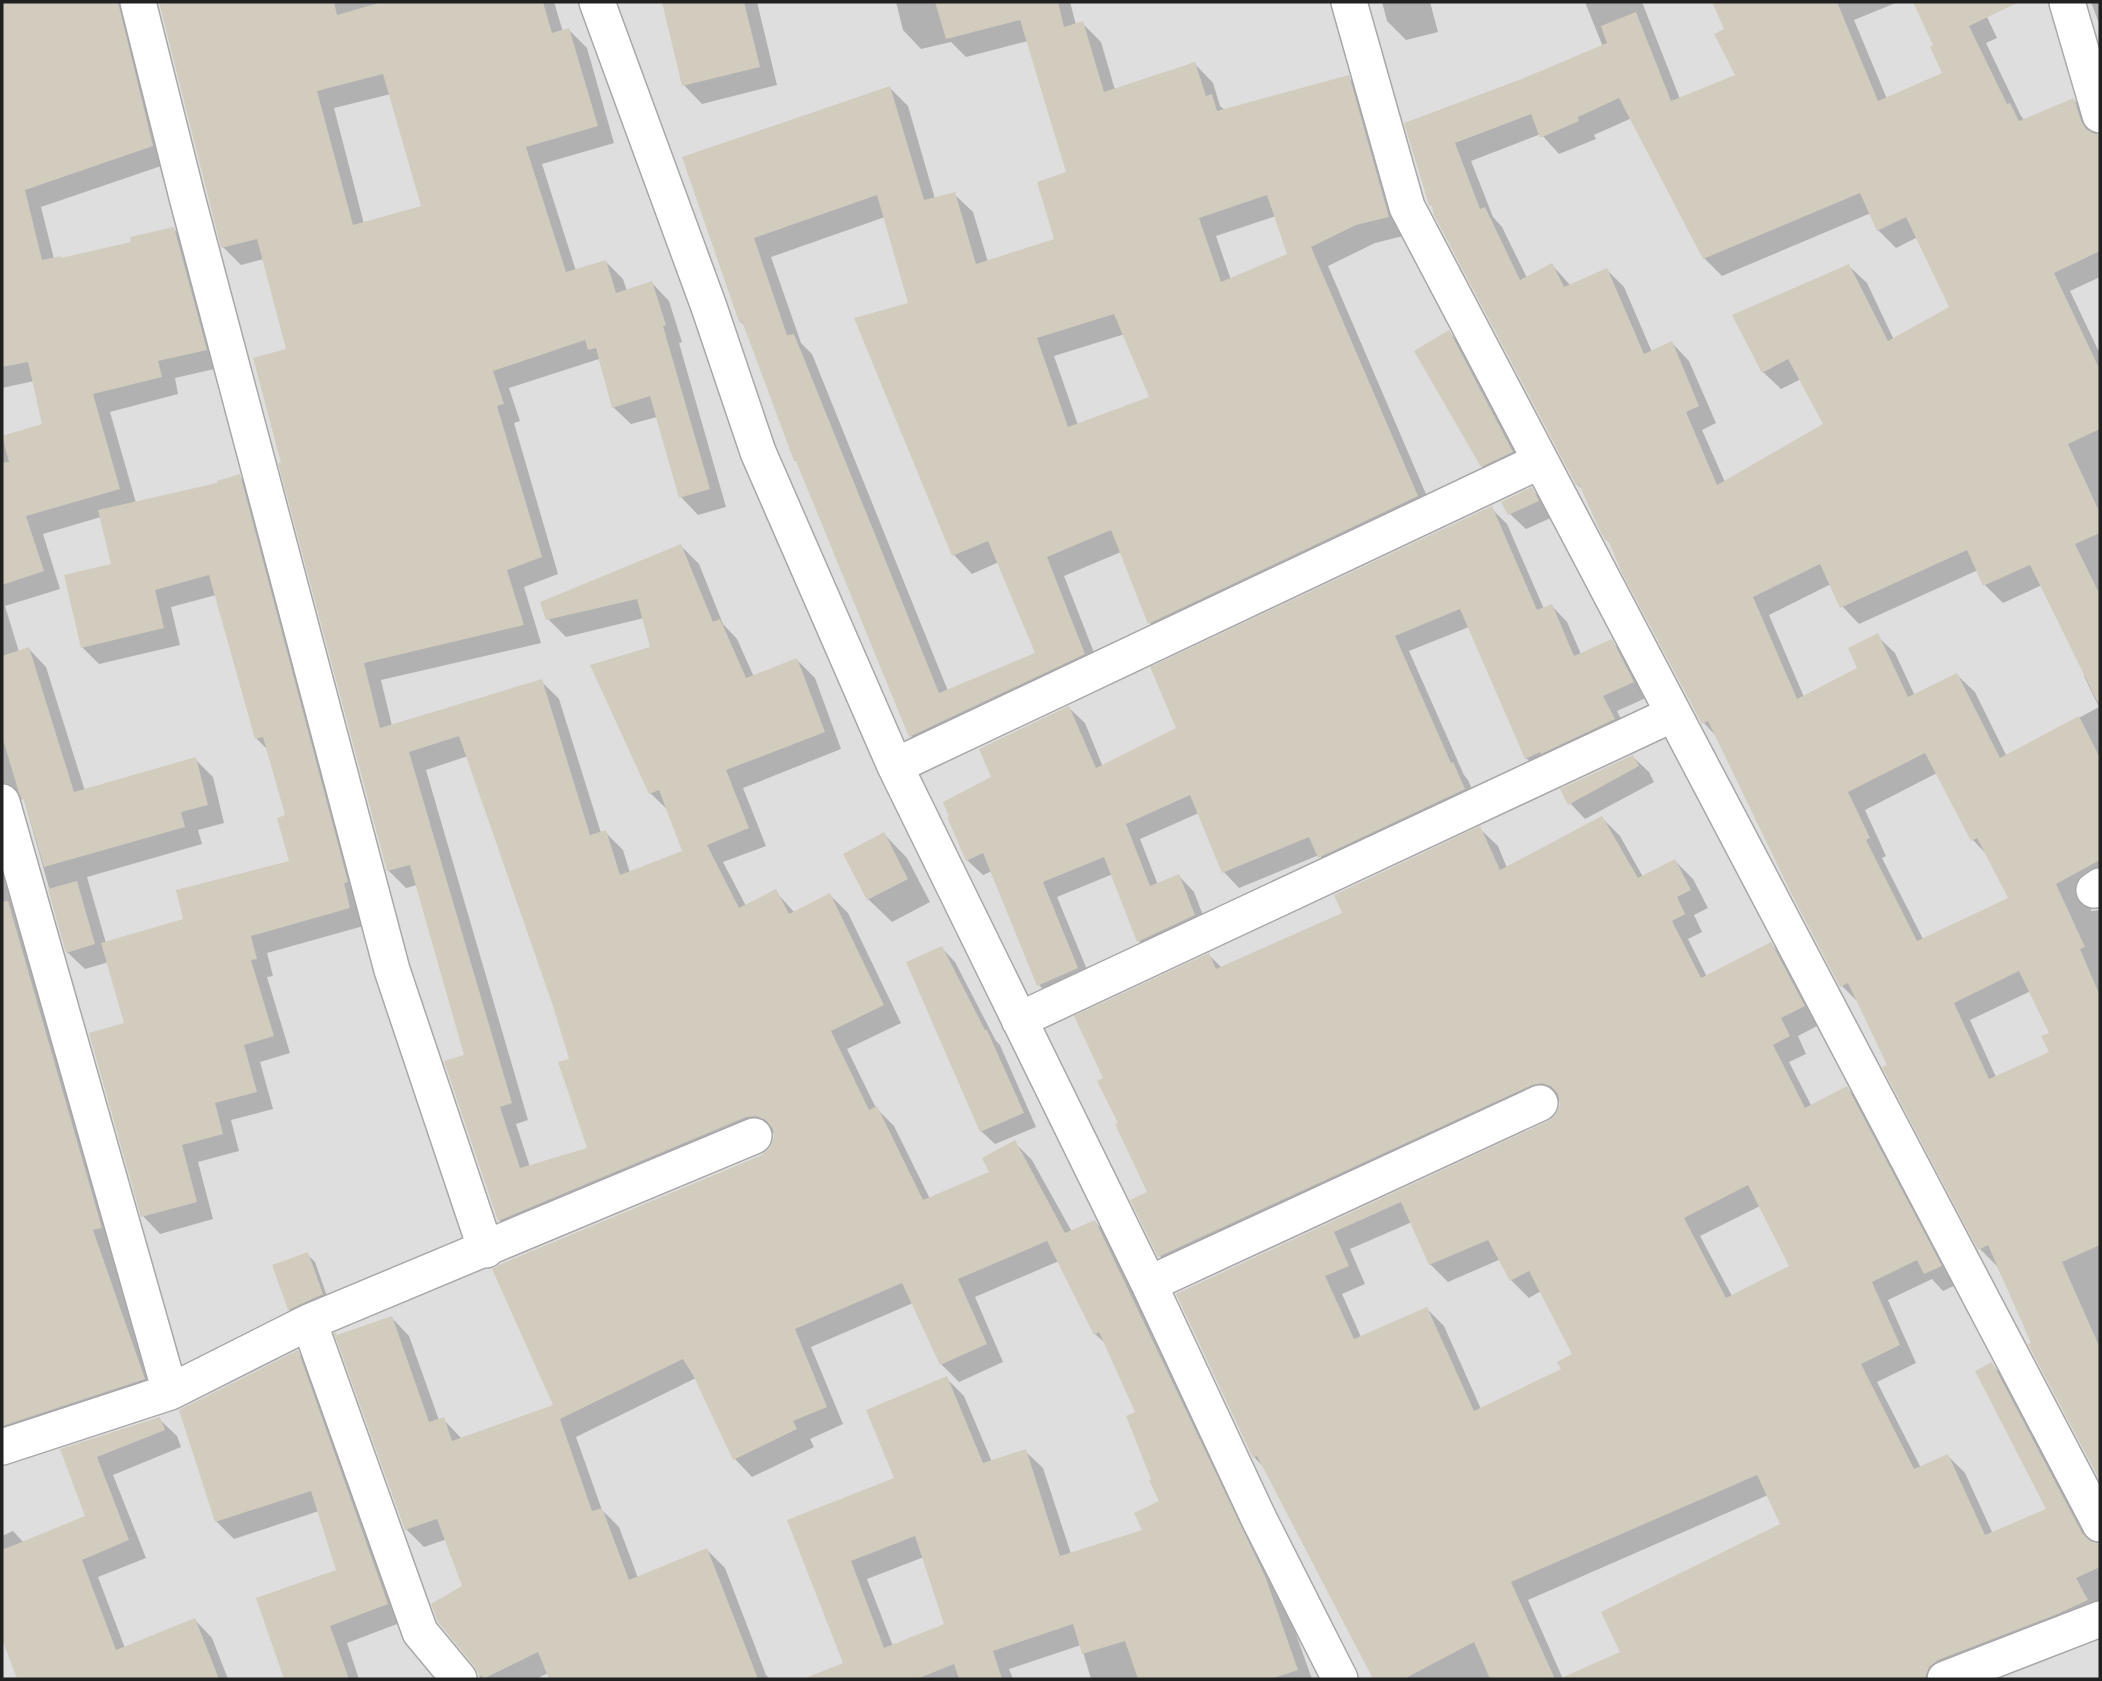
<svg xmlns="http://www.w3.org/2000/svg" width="2102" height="1681" font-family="'Fira Sans',sans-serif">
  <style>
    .residential { fill: #dfdede }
    .shadow { fill: #0003; fill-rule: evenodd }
    .building { fill: #d2ccbf; fill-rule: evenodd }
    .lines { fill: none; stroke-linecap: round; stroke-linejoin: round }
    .minor-casing { stroke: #a8a8a8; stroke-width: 38 }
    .minor { stroke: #fff; stroke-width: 35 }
  </style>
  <rect width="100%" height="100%" fill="#f2f1e7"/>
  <path class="residential" d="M2 2H2100V1679H2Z"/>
  <path class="shadow" d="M2 2H147L170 163 41 207 54 259 62 260 133 243 174 229 191 247 223 367 175 378 178 394 110 412 136 503 220 484 239 476 257 494 367 925 267 953 273 976 267 977 290 1053 260 1062 273 1109 231 1120 239 1151 198 1162 213 1219 160 1234 143 1216 126 1025 109 962 85 969 67 952 24 799 15 800 2 812V437L44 425 34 381 2 388ZM101 517 113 565 82 647 99 664 180 645 171 607 216 595 256 738 268 750 288 817 291 862 185 920 106 943 87 877 202 844 198 830 224 823 213 777 195 759 85 791 46 667 29 649 19 652 5 606 60 589 43 534Z
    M161 2H554L563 32 569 30 587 48 614 143 542 164 576 271 606 262 623 279 627 291 652 283 669 301 682 342 679 343 726 507 698 515 681 497 657 417 631 424 613 407 599 359 509 388 520 421 514 423 558 574 524 587 541 643 381 680 392 726 541 681 559 699 601 833 605 832 623 850 630 873 684 852 669 811 650 793 652 648 644 618 566 637 548 619 681 546 699 564 723 624 737 639 754 677 797 660 815 678 841 749 743 788 766 846 723 862 746 906 775 891 795 913 830 895 848 913 901 1023 847 1049 876 1108 894 1126 930 1199 992 1173 1015 1143 1032 1160 1072 1232 1095 1222 1113 1240 1282 1595 1312 1679H1091L1081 1645 1009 1669 1013 1679H808L846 1664 789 1521 896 1479 946 1378 964 1396 992 1462 1025 1451 1043 1468 1071 1554 1145 1531 1161 1502 1153 1480 1137 1413 1106 1344 1095 1334 1059 1261 975 1297 1003 1362 959 1382 941 1364 913 1303 811 1347 843 1424 810 1439 814 1447 752 1477 735 1459 696 1378 576 1437 602 1510 619 1527 638 1578 707 1550 725 1568 766 1675 770 1679H551L548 1673 536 1679H480L465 1586 447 1539 424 1547 406 1529 392 1318 409 1336 439 1420 443 1419 462 1439 556 1406 763 1156 772 1149 776 1138 775 1133 764 1134 517 1238 499 1220 466 1056 417 885 406 888 388 870 284 464 288 350 264 259 241 265 223 247ZM391 94 423 207 364 224 334 108ZM468 756 554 1005 571 1060 589 1150 530 1167 516 1124 528 1120 426 770ZM924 1557 946 1625 893 1646 867 1579Z
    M664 2H759H757L777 85 702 104 684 85Z
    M896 2H1070L1076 25 1082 23 1101 42 1115 90 1195 64 1213 83 1220 106 1226 111 1348 77 1367 96 1407 235 1375 243 1328 266 1435 515 1168 641 1150 623 1121 552 1064 576 1102 673 929 754 911 736 747 328 740 321 684 158 890 88 908 106 935 199 954 194 973 212 988 262 1056 240 1068 173 1028 41 966 57 951 42 921 49 903 30ZM1276 216 1289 255 1231 280 1216 236ZM885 217 910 304 954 555 972 574 999 562 1037 654 948 691 812 354 801 343 771 257ZM1125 334 1152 398 1078 425 1054 356Z
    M1382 2H1430L1438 32 1406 40 1387 21Z
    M1585 2H1642L1680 99 1737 76 1726 30 1714 2H1898L1854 20 1887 99 1945 74 1936 46 1915 2H1980L1997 38 1986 43 2021 116 2025 121 2074 100 2091 117 2097 136H2100V277L2070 291 2100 354V891L2093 900 2091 911 2100 910V1478L2031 1345 2034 1344 1997 1266 1980 1249 1860 1004 1842 986 1717 737 1703 722 1612 545 1607 540 1584 491 1577 484 1406 124 1520 81 1603 47ZM1632 118 1704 258 1722 276 1871 213 1878 230 1896 248 1918 237 1952 308 1894 340 1867 283 1849 266 1763 372 1781 389 1801 379 1826 425 1725 482 1702 430 1716 423 1689 361 1672 343 1652 352 1624 287 1607 270 1571 286 1552 265 1527 278 1502 227 1493 217 1471 161 1541 134 1559 154 1596 139 1594 135ZM1978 570 1985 585 2003 603 2042 585 2086 675 2084 676 2099 707 2007 757 1975 692 1957 675 1915 696 1895 653 1877 636 1860 669 1804 697 1769 615 1831 584 1842 606 1859 624ZM1937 773 1973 840 1989 857 2011 898 1923 939 1882 858 1886 856 1865 810ZM2031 991 2052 1034 2051 1053 1996 1077 1970 1020Z
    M2091 2H2100V26Z
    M1449 332 1464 348 1527 467 1498 481 1482 466Z
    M1531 489 1547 505 1553 517 1526 529 1510 514Z
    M1491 508 1507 524 1544 609 1552 606 1567 622 1581 654 1611 641 1627 657 1648 697 1617 711 1629 735 1542 773 1526 758 1469 627 1409 651 1464 775 1468 780 1479 805 1335 872 1319 855 1239 888 1224 872 1199 813 1140 839 1158 885 1179 876 1194 892 1209 931 1154 957 1139 941 1113 874 1057 897 1093 984 1054 1000 1039 985 992 871 983 875 967 860 994 778 1069 708 1085 723 1103 767 1178 729Z
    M1633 757 1649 772 1654 782 1585 819 1570 803Z
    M1602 818 1620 836 1643 877 1675 861 1693 879 1708 908 1694 915 1702 932 1688 939 1707 977 1771 944 1788 962 1821 1024 1798 1036 1806 1054 1789 1062 1812 1107 1847 1088 1864 1106 1958 1284 1943 1291 1932 1279 1888 1300 1916 1363 1877 1382 1921 1468 1948 1456 1965 1473 1993 1534 2049 1510 1992 1365 2009 1382 2100 1554V1621L1953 1679H1564L1622 1653 1782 1525 1768 1495 1528 1600 1563 1679H1375L1265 1468 1254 1457 1178 1295 1549 1123 1558 1115 1561 1100 1550 1102 1177 1274 1160 1256 1132 1201 1149 1193 1120 1124 1105 1079 1209 955 1222 968 1344 914 1480 829 1498 846 1507 868ZM1760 1206 1791 1267 1732 1296 1700 1236ZM1412 1222 1430 1264 1448 1282 1501 1259 1511 1280 1529 1298 1541 1291 1575 1355 1563 1370 1481 1409 1444 1326 1427 1309 1361 1337 1342 1294 1365 1284 1350 1249Z
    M2 834 119 1245 110 1248 162 1396 2 1455Z
    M884 834 907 858 930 902 892 922 868 899Z
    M942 948 955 962 996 1041 1000 1045 1036 1127 995 1144 981 1131Z
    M307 1254 315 1262 329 1302 297 1317 289 1309Z
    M297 1352 315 1370 405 1621 347 1643 359 1679H286L259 1599 338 1571 319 1511 234 1539 216 1521Z
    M159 1419 177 1436 181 1447 113 1475 146 1558 98 1577 125 1648 195 1620 212 1638 228 1679H19L2 1634V1536L13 1531 24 1543 87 1517 62 1450Z"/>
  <path class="building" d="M2 2H118L153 146 25 190 42 260 61 256V258L131 242 130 237 174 227 207 350 158 361 162 377 93 394 120 489 26 516 44 571 2 585V463L9 462 2 436 42 424 28 362 2 367Z
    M159 2H334L337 15 382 2H543L552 33 569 28 598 126 526 147 566 272 606 260 616 293 652 281 666 325 663 326 710 489 679 498 650 396 612 408 596 348 588 350 585 340 493 371 504 404 497 406 542 557 507 570 524 625 364 663 380 728 542 679 590 835 606 830 620 875 682 851 659 790 649 794 590 665 650 647 637 599 546 620 540 602 681 544 713 622 720 619 746 678 797 658 825 732 726 770 749 828 707 845 739 908 776 889 789 914 830 893 884 1005 831 1031 869 1110 877 1106 923 1200 989 1172 982 1158 1015 1140 1065 1233 1095 1220 1265 1576 1298 1670 1271 1679H1138L1125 1641 1082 1654 1073 1624 993 1651 1002 1679H959L954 1664 917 1679H809L808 1677 843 1663 787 1520 894 1478 866 1410 947 1376 983 1463 1026 1449 1060 1556 1142 1530 1134 1513 1159 1501 1149 1480 1151 1479 1126 1416 1135 1412 1099 1332 1094 1335 1047 1241 958 1279 987 1344 940 1365 902 1283 795 1329 827 1407 793 1421 797 1429 733 1460 693 1375 683 1359 560 1419 592 1511 602 1508 629 1580 707 1548 758 1679H549L538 1652 485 1678 479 1675 474 1666 438 1622 431 1604 462 1586 437 1519 405 1530 334 1333 336 1332 337 1335 392 1316 429 1422 444 1417 452 1441 553 1405 492 1269 501 1264 762 1155 770 1148 774 1138 773 1129 766 1120 756 1116 746 1117 498 1221 444 1061 464 1055 410 865 387 871 278 463H281L253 358 286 349 257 239 221 248ZM383 74 421 206 353 225 317 91ZM459 736 553 1006 569 1059 558 1062 587 1148 520 1168 500 1107 512 1103 409 752ZM915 1536 944 1624 884 1648 851 1561Z
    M662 2H744L760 67 682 86Z
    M935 2H1058L1064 27 1083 21 1104 92 1195 62 1206 96 1212 94 1217 111 1349 75 1389 217 1356 225 1311 247 1418 496 1148 624 1111 530 1047 557 1085 654 909 737 796 461H794L742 321 739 322 682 157 890 86 924 200 955 192 976 264 1054 239 1037 182 1066 172 1020 20 946 39ZM877 195 908 303 854 318 952 556 988 541 1035 653 939 693 794 334 787 335 754 238ZM1267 195 1287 254 1221 282 1199 218ZM1114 314 1149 397 1068 427 1037 338Z
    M1712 2H1837L1878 101 1942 73 1930 47 1933 45 1913 2H2019L1969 26 2007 104 2010 103 2019 121 2074 98 2081 121 2086 129 2095 134 2100 135V251L2054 273 2100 370V429L2068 444 2100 513V533L2075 544 2100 595V707L2030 565 1983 586 1967 550 1840 608 1820 564 1753 597 1797 699 1857 668 1848 648 1878 633 1908 697 1957 673 2000 758 2079 716 2100 758V860L2056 884 2085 947 2080 949 2100 996V1245L2062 1262 2100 1348V1481L2028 1344 2031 1343 1988 1245 1978 1250 1882 1067 1887 1065 1848 983 1840 987 1790 891 1708 721 1702 724 1622 573 1608 540 1606 541 1600 531 1579 484 1576 485 1434 215 1432 206 1429 205 1404 123 1519 80 1607 43 1601 26 1636 12 1671 101 1735 75 1714 34 1724 29ZM1619 98 1703 259 1860 193 1877 231 1906 217 1949 307 1888 341 1849 264 1732 315 1762 373 1788 359 1823 424 1717 485 1686 412 1699 406 1672 341 1644 354 1607 268 1564 287 1552 263 1520 280 1485 207 1480 209 1455 143 1531 114 1540 138 1579 121 1578 117ZM1925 753 1971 841 1977 838 2008 898 1917 941 1866 840 1870 838 1848 792ZM2019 971 2049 1033 2041 1036 2049 1052 1989 1079 1954 1003Z
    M1449 330 1513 452 1481 467 1414 351Z
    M240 474 348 882 344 883 350 908 251 936 257 959 251 960 274 1036 244 1045 257 1092 215 1103 223 1134 182 1145 197 1202 141 1217 89 1033 124 1023 101 943 183 919 176 890 289 861 277 818 285 815 263 737 255 739 209 575 155 590 164 628 81 648 64 575 111 564 98 510 217 483V481Z
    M1532 487 1539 501 1508 515 1501 502Z
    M1492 506 1537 610 1552 604 1574 656 1612 639 1634 682 1603 696 1615 719 1541 754 1540 752 1525 759 1460 609 1395 636 1451 763 1453 762 1465 789 1318 858 1309 837 1222 873 1190 795 1126 824 1150 886 1179 874 1195 915 1137 942 1104 857 1043 882 1078 968 1037 986 983 853 966 861 947 817H949L943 802 991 777 979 749 1069 706 1096 768 1176 728 1150 667Z
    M29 647 74 792 196 757 208 805 181 812 185 827 44 867 24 799 22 800 19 793 2 736V656Z
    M1633 755 1639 766 1568 805 1560 789Z
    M1602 816 1638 878 1675 859 1691 890 1677 897 1685 914 1672 921 1701 978 1771 942 1805 1006 1781 1018 1790 1036 1773 1045 1805 1108 1847 1086 1942 1266 1924 1274 1917 1260 1872 1282 1900 1345 1861 1364 1914 1469 1948 1454 1985 1535 2046 1509 1975 1371 1992 1362 2082 1533 2090 1541 2100 1544V1567L2076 1578 2088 1600 2055 1615 1938 1660 1929 1667 1925 1679H1559L1620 1652 1601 1612 1780 1524 1757 1475 1511 1582 1555 1679H1490L1474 1642 1404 1679H1373L1257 1456 1253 1458 1176 1294 1548 1121 1556 1115 1560 1105 1558 1094 1551 1086 1542 1083 1532 1085 1158 1257 1130 1200 1147 1192 1115 1124 1118 1123 1097 1081 1103 1078 1074 1016 1209 953 1216 969 1342 913 1334 895 1480 826 1500 870ZM1748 1185 1789 1266 1726 1298 1684 1218ZM1401 1202 1429 1265 1488 1240 1510 1281 1529 1271 1572 1354 1557 1362 1561 1369 1474 1411 1427 1307 1354 1339 1325 1276 1349 1266 1334 1232Z
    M884 832 908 879 867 900 843 854Z
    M77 881 95 944 66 953 48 889Z
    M8 901 102 1228 93 1230 145 1379 2 1426V902Z
    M942 946 985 1030H987L1024 1113 980 1132 906 962Z
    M308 1252 323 1294 288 1310 272 1265Z
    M298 1350 388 1604 330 1626 349 1679H284L256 1598 336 1570 311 1491 215 1522 179 1410Z
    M160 1417 165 1430 97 1457 129 1540 82 1560 116 1650 195 1618 219 1679H17L2 1639V1550L85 1516 60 1449Z"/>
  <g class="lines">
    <defs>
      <path id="minor" d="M138 2 187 197 392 970 486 1250
        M597 2 709 307 758 452 895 766 1149 1284 1259 1519 1340 1679
        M1349 2 1407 207 2100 1524
        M2067 2 2100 115
        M895 766 1540 461
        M2 802 170 1392
        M2094 890 2100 886
        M1019 1020 1673 714
        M1149 1284 1540 1103
        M309 1322 420 1632 459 1679
        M2 1447 170 1392 309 1322 754 1136
        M1945 1679 2100 1619"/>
    </defs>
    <use href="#minor" class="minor-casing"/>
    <use href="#minor" class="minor"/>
  </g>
  <rect width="2102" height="1681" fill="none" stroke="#212121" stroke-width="7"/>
</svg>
